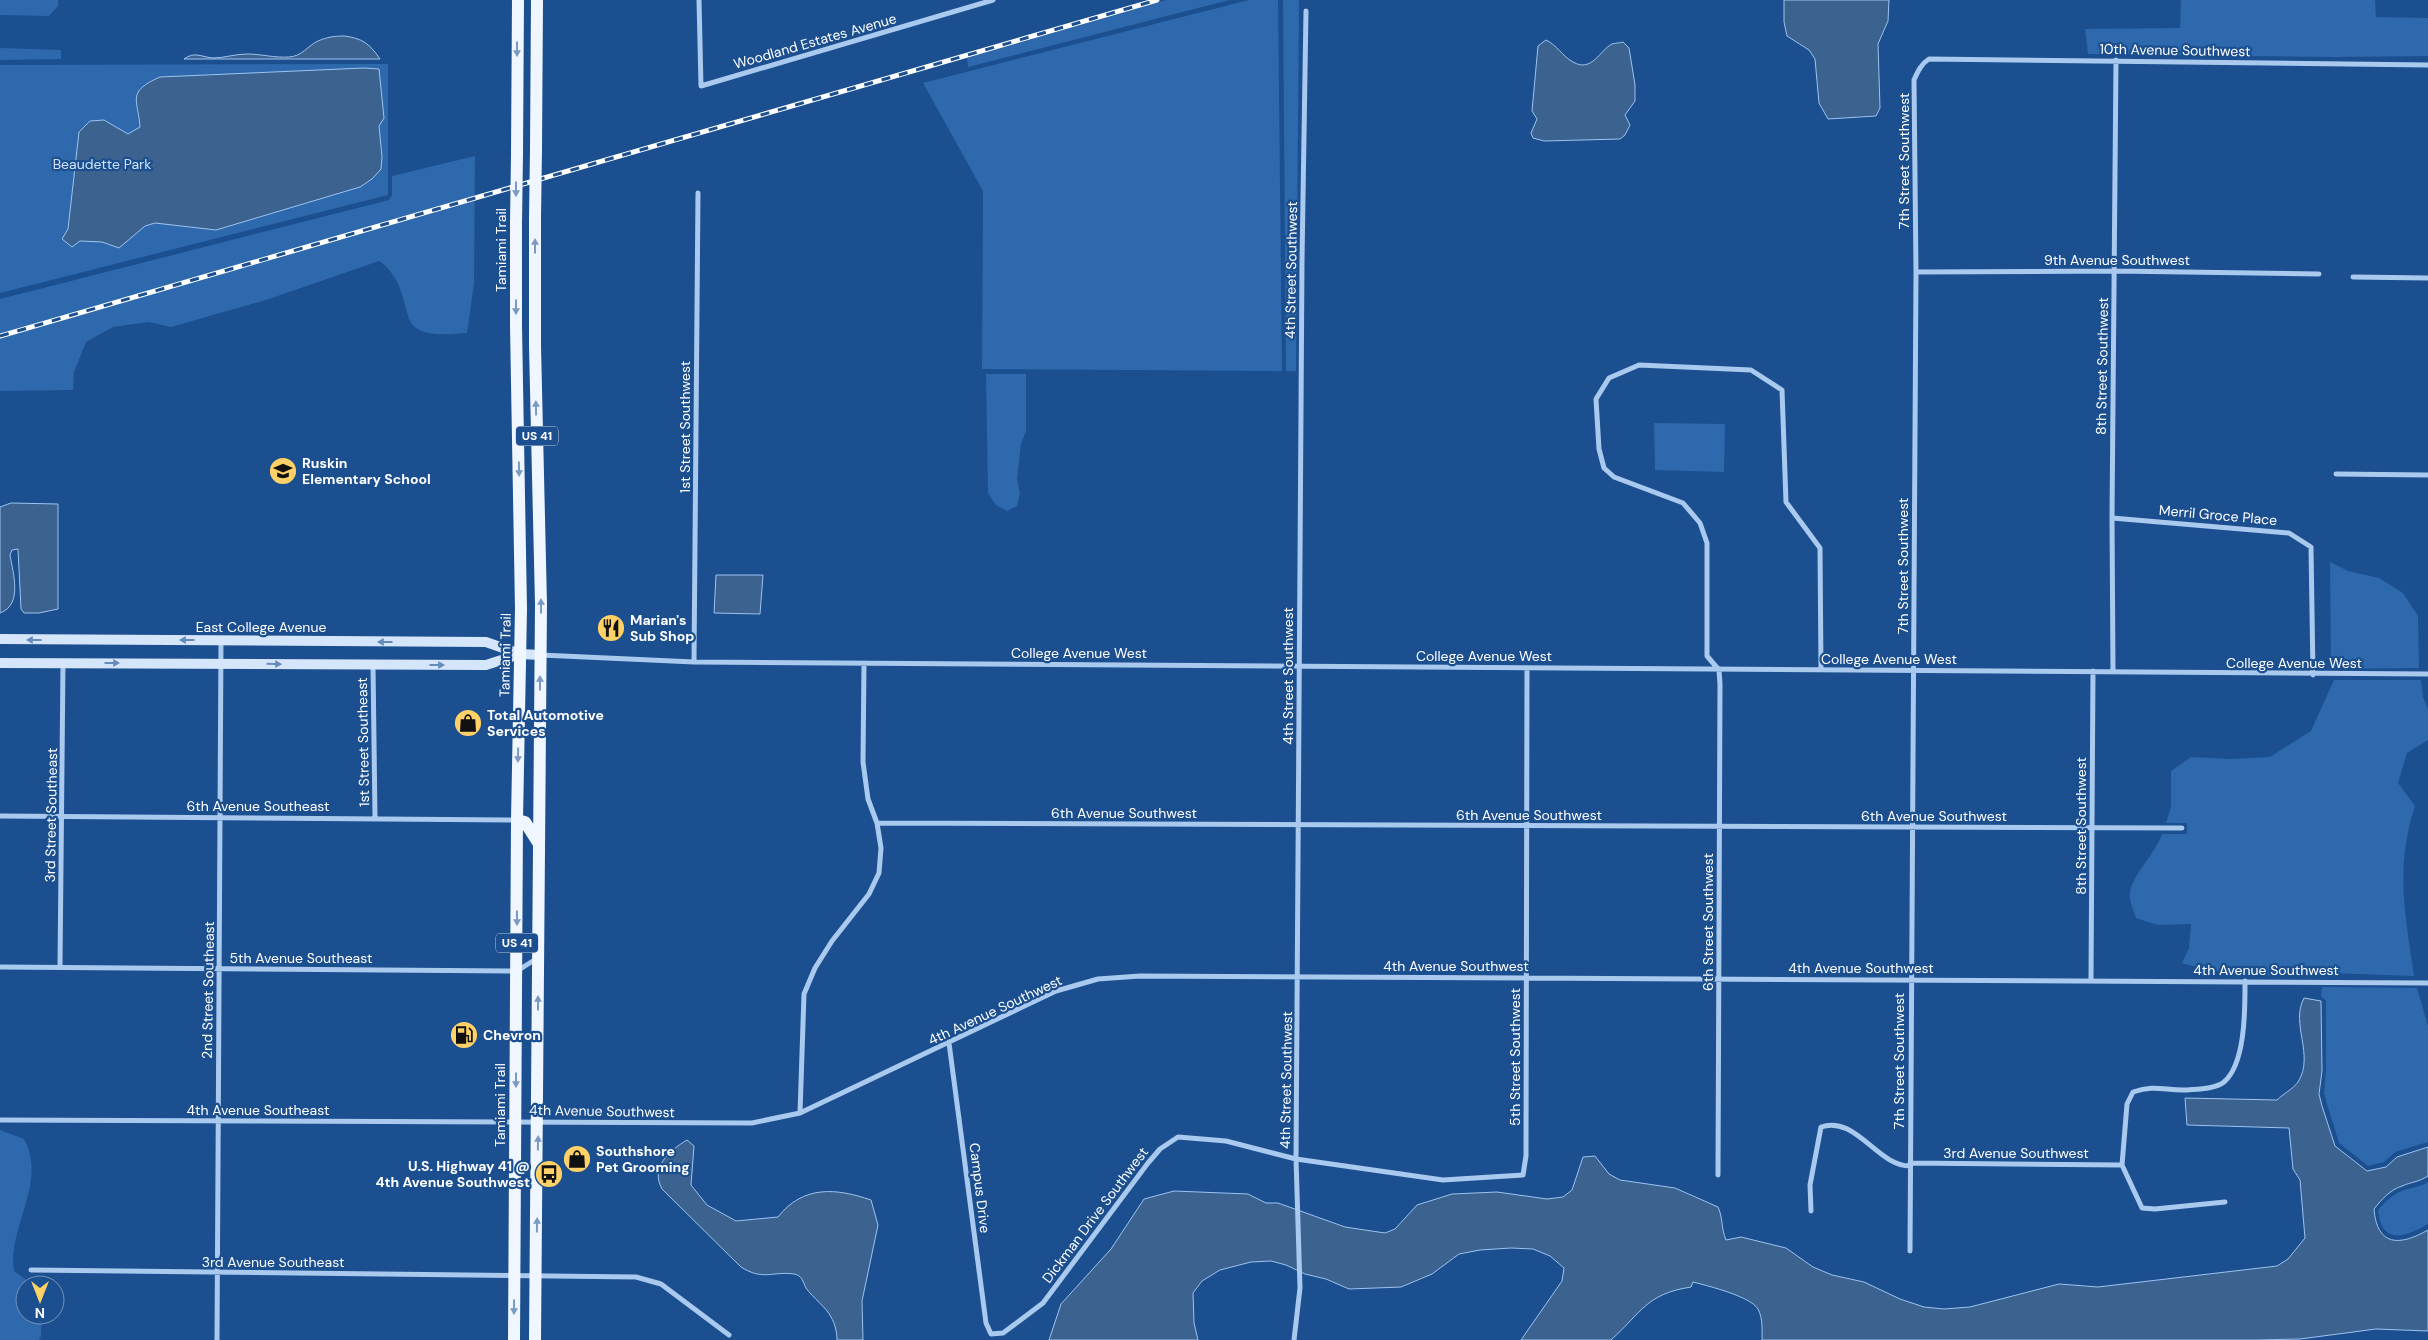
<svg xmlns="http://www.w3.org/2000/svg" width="2428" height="1340" font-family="'DM Sans',sans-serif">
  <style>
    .green { fill: #2e69ad }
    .water { fill: #3c6290; stroke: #9cc4f0 }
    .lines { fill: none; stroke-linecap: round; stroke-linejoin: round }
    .street { stroke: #a9c9ee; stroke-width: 5 }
    .secondary { stroke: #d6e6fa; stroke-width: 10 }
    .primary { stroke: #f0f6ff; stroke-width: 12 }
    .rail-casing { stroke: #fff; stroke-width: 5 }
    .rail { stroke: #1b4f8f; stroke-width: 3; stroke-dasharray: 9; stroke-linecap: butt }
    .primary-bridge { stroke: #f0f6ff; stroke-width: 12 }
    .oneway { fill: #7b9ac1 }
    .oneway2 { fill: #668bba }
    .labels { text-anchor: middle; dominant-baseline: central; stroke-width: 4.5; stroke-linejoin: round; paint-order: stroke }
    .shield { fill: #1b4f8f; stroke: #bbcadd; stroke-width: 1 }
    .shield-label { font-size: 12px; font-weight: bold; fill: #fff }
    .street-label { font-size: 14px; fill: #fff; stroke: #1b4f8f }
    .park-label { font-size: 14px; fill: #cfe3fa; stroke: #1b4f8f }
    .poi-label { font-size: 14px; font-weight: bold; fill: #fff; stroke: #1b4f8f; text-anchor: start }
  </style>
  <rect width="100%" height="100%" fill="#1b4f8f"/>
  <path class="green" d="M0 0H58V6L49 16 0 15Z
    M1166 0H1229L968 67 967 58Z
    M1249 0H1278L1282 371 982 369 983 191 923 83Z
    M1283 0H1299L1296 371H1286Z
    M2181 0H2375L2376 17 2428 18V56L2335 57 2088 54 2085 29 2180 28Z
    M0 48 61 50V59L0 60Z
    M388 64V195L0 293V65Z
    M475 156 474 284 467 333C450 334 417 339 409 319 404 303 403 293 395 278 390 271 386 265 379 261L266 300 171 327 149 322 113 327 86 342 74 372 73 390 0 391V299L389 200 392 195V176Z
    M986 374H1026V431L1021 444 1017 479 1020 493 1017 506 1007 511 996 505 988 493Z
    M1654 423 1725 424 1724 472 1655 470Z
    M2330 562 2348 571 2379 578 2403 593 2418 616 2419 668 2331 669Z
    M2334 680H2421L2423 697 2428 709V740L2407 753 2398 783 2415 806C2395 868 2405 913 2414 976L2329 973 2327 976C2278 975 2229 978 2182 963L2189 948 2191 924 2158 925 2136 918C2134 912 2131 905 2130 899 2127 879 2156 854 2162 834H2187V823H2166L2171 807V771L2191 757 2230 759 2270 757 2311 731Z
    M2322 987 2417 988 2428 1026V1142L2395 1152 2384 1162 2368 1166 2339 1143 2327 1104 2324 1093 2326 1071V1001L2321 996Z
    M0 1130 24 1139C48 1182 7 1228 14 1271L33 1285H25V1315H42L41 1336 39 1340H0Z
    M2428 1182V1224C2405 1237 2382 1246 2378 1210 2386 1201 2393 1194 2404 1190 2413 1187 2420 1187 2428 1182Z"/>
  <path class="water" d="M1784 0H1889L1888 21 1878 44 1880 108 1876 116 1828 119 1819 103 1815 59 1809 50 1787 36 1784 22Z
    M344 36C362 38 370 44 380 59H184C195 51 201 57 213 58 224 58 235 54 247 54 261 54 274 58 289 57 303 56 307 46 318 41 327 37 335 36 344 36Z
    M1546 40C1557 45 1562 56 1573 62 1592 73 1600 50 1612 44 1615 43 1620 43 1623 42L1629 48 1635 85V101L1625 115 1630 125 1625 135 1620 139 1544 141 1533 138 1531 133 1537 119 1532 111 1538 46Z
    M364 68 379 69 384 118 379 126 382 157 381 169 372 179 360 187 216 230 155 223 145 226 119 248 102 242 80 241 72 247 62 239 68 229 79 132 90 121 104 120 128 134 140 127C138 99 126 92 160 77Z
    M11 503 58 504V609L39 613H24L21 609 18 549 12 550 10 555C13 573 23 605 0 613V507Z
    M716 575H763L760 614 714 613Z
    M2304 998 2321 1001 2322 1071 2319 1094 2322 1106 2335 1146 2367 1171 2386 1167 2397 1157 2428 1147V1176C2419 1182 2411 1182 2402 1186 2390 1190 2382 1199 2374 1209 2377 1247 2400 1246 2428 1230V1331L2376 1329 2300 1339 2255 1340H1762C1762 1330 1763 1318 1758 1309 1750 1296 1708 1286 1693 1282L1691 1287C1646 1294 1642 1312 1611 1340H1521L1562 1281 1564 1268 1550 1256 1533 1249 1511 1248 1480 1250 1459 1254 1432 1274 1401 1287 1349 1289 1326 1279 1305 1274 1286 1265 1271 1261 1251 1262 1220 1270 1202 1281 1193 1293 1194 1323 1198 1340H1049L1061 1304 1111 1249 1144 1199 1174 1191 1248 1194 1266 1203H1278L1345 1227 1385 1233 1395 1229 1417 1205 1452 1194 1497 1192 1547 1199 1563 1197 1572 1190 1583 1157 1595 1156 1609 1174 1620 1180 1675 1188 1718 1207C1723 1218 1721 1228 1726 1240L1741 1237 1786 1248 1813 1267 1832 1275 1864 1282 1900 1299 1924 1307 1944 1309 1970 1307 2059 1284 2098 1287 2277 1266 2288 1259 2305 1238 2300 1180 2293 1169 2289 1128 2187 1125 2185 1098 2277 1100C2283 1094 2293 1089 2298 1082 2315 1055 2290 1024 2304 998Z
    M687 1140 694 1146 691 1185 707 1205 736 1221 778 1217C803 1185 836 1188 871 1200L878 1225 862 1301 863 1340H837C837 1332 835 1324 831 1317 826 1307 813 1298 806 1288 803 1282 802 1275 794 1274 772 1271 763 1281 741 1267L662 1189C650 1167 669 1151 687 1140Z"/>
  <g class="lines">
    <path class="street" d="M699 0 701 86 993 0
      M1916 272 2115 271 2319 274
      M2353 277 2428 278
      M2336 474 2428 475
      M2112 518 2289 533 2311 547 2313 675
      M541 655 694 662 2428 674
      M694 662 698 193
      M373 665 375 818
      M2113 672 2112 518 2116 60
      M0 816 517 820
      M877 823 2182 828
      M0 967 517 971 536 959
      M60 967 63 663
      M2091 980 2093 671
      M949 1043 986 1323 991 1334 1003 1333 1043 1303 1148 1163 1160 1149 1178 1137 1226 1141 1296 1159 1443 1180 1523 1175 1526 1156 1527 668
      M800 1113 804 994 815 968 832 941 869 894 879 873 881 848 877 823 868 799 863 762 864 663
      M0 1120 752 1123 800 1113 1056 991 1098 979 1140 976 2428 983
      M1910 1163 2122 1165
      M2122 1165 2127 1104 2133 1092C2156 1084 2165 1091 2187 1090 2198 1089 2215 1089 2224 1082 2246 1063 2245 1007 2245 981
      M2122 1165 2142 1208 2155 1209 2225 1202
      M1718 1175 1720 684 1719 670 1707 656V543L1700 523 1683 503 1614 477 1604 468 1599 449 1596 399 1609 378 1639 365 1751 370 1782 390 1786 502 1820 548 1821 669
      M1811 1211 1810 1185 1821 1127C1856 1115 1877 1166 1910 1166
      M1910 1251 1916 272 1914 80C1918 71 1921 64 1929 59L2428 65
      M31 1270 636 1277 661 1284 729 1335
      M217 1340 221 641
      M1294 1340 1300 1288 1296 1159 1302 261 1306 11"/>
    <path class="secondary" d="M0 639 486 642 520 654 540 655
      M0 663 486 665 520 654"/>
    <path class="primary" d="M536 149 537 0
      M517 154 518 0
      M535 218V346L541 604 535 1340
      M517 820 525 822 539 844
      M514 1340 517 820 521 609 516 326V223"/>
    <defs>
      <path id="rail" d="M0 336 1157 0"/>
    </defs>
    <use href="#rail" class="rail-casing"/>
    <use href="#rail" class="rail"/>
    <path class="primary-bridge" d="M535 218 536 149
      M516 223 517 154"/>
  </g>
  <defs><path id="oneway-solid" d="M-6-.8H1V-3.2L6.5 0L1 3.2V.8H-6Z" transform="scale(1.25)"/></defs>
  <g class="oneway">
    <use href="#oneway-solid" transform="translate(517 49) rotate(90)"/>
    <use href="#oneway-solid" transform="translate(516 189) rotate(90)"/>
    <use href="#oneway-solid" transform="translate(535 246) rotate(-90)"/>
    <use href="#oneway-solid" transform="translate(516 307) rotate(90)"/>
    <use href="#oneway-solid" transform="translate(536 408) rotate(-91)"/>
    <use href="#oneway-solid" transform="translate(519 469) rotate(89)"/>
    <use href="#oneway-solid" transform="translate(541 606) rotate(-90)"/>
    <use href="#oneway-solid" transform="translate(540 683) rotate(-90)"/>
    <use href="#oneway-solid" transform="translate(518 755) rotate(91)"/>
    <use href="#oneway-solid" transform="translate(517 918) rotate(90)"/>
    <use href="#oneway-solid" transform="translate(538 1003) rotate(-90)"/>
    <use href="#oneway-solid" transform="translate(516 1080) rotate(90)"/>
    <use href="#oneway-solid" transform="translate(538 1143) rotate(-89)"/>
    <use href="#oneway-solid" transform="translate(537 1225) rotate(-89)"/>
    <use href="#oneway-solid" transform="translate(514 1307) rotate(90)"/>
  </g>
  <g class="oneway2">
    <use href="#oneway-solid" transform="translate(34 640) rotate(-180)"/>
    <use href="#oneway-solid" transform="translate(187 640) rotate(-180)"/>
    <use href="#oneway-solid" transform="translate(385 642) rotate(-180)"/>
    <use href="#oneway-solid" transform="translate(112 663)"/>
    <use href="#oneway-solid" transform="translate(274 664) rotate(1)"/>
    <use href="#oneway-solid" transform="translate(437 665)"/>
  </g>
  <defs>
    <symbol id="school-disc" viewBox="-11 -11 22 22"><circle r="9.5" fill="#ffd166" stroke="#1b4f8f"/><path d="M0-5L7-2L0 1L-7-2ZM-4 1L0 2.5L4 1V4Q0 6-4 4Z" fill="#111"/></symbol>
    <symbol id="restaurant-disc" viewBox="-11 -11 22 22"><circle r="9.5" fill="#ffd166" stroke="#1b4f8f"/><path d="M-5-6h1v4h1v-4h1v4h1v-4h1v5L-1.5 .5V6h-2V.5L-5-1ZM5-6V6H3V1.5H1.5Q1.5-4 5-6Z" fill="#111"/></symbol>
    <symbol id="shop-disc" viewBox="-11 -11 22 22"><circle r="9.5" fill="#ffd166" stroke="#1b4f8f"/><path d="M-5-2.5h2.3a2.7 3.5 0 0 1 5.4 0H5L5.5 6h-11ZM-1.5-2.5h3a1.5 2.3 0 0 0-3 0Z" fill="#111"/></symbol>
    <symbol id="fuel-disc" viewBox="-11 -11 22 22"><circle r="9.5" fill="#ffd166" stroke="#1b4f8f"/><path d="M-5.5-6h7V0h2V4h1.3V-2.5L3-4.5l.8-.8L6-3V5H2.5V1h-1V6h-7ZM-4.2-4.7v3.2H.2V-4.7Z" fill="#111"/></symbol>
    <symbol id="bus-disc" viewBox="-11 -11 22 22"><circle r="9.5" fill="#ffd166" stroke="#1b4f8f"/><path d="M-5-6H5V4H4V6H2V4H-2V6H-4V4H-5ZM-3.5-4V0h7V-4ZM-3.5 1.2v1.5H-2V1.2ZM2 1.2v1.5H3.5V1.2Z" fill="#111"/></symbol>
  </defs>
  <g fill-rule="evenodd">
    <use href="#school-disc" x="267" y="455" width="32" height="32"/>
    <use href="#restaurant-disc" x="595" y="612" width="32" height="32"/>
    <use href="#shop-disc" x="452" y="707" width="32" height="32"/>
    <use href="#fuel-disc" x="448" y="1019" width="32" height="32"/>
    <use href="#shop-disc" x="561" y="1143" width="32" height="32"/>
    <use href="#bus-disc" x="533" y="1158" width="32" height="32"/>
  </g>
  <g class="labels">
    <g class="shield">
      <rect x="516" y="426.5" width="42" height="19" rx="4"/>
      <rect x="496" y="933.5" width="42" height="19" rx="4"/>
    </g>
    <g class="shield-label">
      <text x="537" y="436">US 41</text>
      <text x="517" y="943">US 41</text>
    </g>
    <g class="street-label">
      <text transform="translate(815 41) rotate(-16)">Woodland Estates Avenue</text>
      <text transform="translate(2175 50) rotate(1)">10th Avenue Southwest</text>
      <text transform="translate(1904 161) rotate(-90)">7th Street Southwest</text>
      <text transform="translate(501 250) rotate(-90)">Tamiami Trail</text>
      <text x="2117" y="260">9th Avenue Southwest</text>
      <text transform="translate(1291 270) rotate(-89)">4th Street Southwest</text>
      <text transform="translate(2102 366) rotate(-89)">8th Street Southwest</text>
      <text transform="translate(685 427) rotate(-90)">1st Street Southwest</text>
      <text transform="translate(2218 515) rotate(5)">Merril Groce Place</text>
      <text transform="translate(1903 566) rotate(-90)">7th Street Southwest</text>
      <text x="261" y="627">East College Avenue</text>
      <text x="1079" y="653">College Avenue West</text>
      <text transform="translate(505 655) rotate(-89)">Tamiami Trail</text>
      <text x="1484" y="656">College Avenue West</text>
      <text x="1889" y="659">College Avenue West</text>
      <text x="2294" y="663">College Avenue West</text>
      <text transform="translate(1288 676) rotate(-90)">4th Street Southwest</text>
      <text transform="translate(363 742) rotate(-91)">1st Street Southeast</text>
      <text x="258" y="806">6th Avenue Southeast</text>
      <text x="1124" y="813">6th Avenue Southwest</text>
      <text transform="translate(51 815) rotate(-89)">3rd Street Southeast</text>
      <text x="1529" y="815">6th Avenue Southwest</text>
      <text x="1934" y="816">6th Avenue Southwest</text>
      <text transform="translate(2081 826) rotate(-90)">8th Street Southwest</text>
      <text transform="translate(1708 922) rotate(-90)">6th Street Southwest</text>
      <text x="301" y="958">5th Avenue Southeast</text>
      <text x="1456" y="966">4th Avenue Southwest</text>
      <text x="1861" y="968">4th Avenue Southwest</text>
      <text x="2266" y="970">4th Avenue Southwest</text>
      <text transform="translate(208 990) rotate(-89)">2nd Street Southeast</text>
      <text transform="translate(995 1010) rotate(-25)">4th Avenue Southwest</text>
      <text transform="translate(1515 1057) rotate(-90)">5th Street Southwest</text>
      <text transform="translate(1899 1061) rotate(-90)">7th Street Southwest</text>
      <text transform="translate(1286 1080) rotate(-89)">4th Street Southwest</text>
      <text transform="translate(500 1105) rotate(-90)">Tamiami Trail</text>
      <text x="258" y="1110">4th Avenue Southeast</text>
      <text transform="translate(602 1111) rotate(1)">4th Avenue Southwest</text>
      <text x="2016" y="1153">3rd Avenue Southwest</text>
      <text transform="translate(980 1188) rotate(83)">Campus Drive</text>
      <text transform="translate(1095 1215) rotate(-53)">Dickman Drive Southwest</text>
      <text x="273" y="1262">3rd Avenue Southeast</text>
    </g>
    <g class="park-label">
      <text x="102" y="164">Beaudette Park</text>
    </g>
    <g class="poi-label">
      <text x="302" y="463">Ruskin<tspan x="302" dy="16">Elementary School</tspan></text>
      <text x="630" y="620">Marian's<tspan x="630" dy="16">Sub Shop</tspan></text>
      <text x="487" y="715">Total Automotive<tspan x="487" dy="16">Services</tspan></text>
      <text x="483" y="1035">Chevron</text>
      <text x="596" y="1151">Southshore<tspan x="596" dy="16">Pet Grooming</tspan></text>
      <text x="530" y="1166" text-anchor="end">U.S. Highway 41 @<tspan x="530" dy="16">4th Avenue Southwest</tspan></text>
    </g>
  </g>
  <g transform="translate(40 1300) rotate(180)"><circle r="24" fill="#1b4f8f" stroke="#7695bc"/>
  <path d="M0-4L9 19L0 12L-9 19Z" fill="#ffd166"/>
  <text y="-8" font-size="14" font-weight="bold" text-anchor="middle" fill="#ffffff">N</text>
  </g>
</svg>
